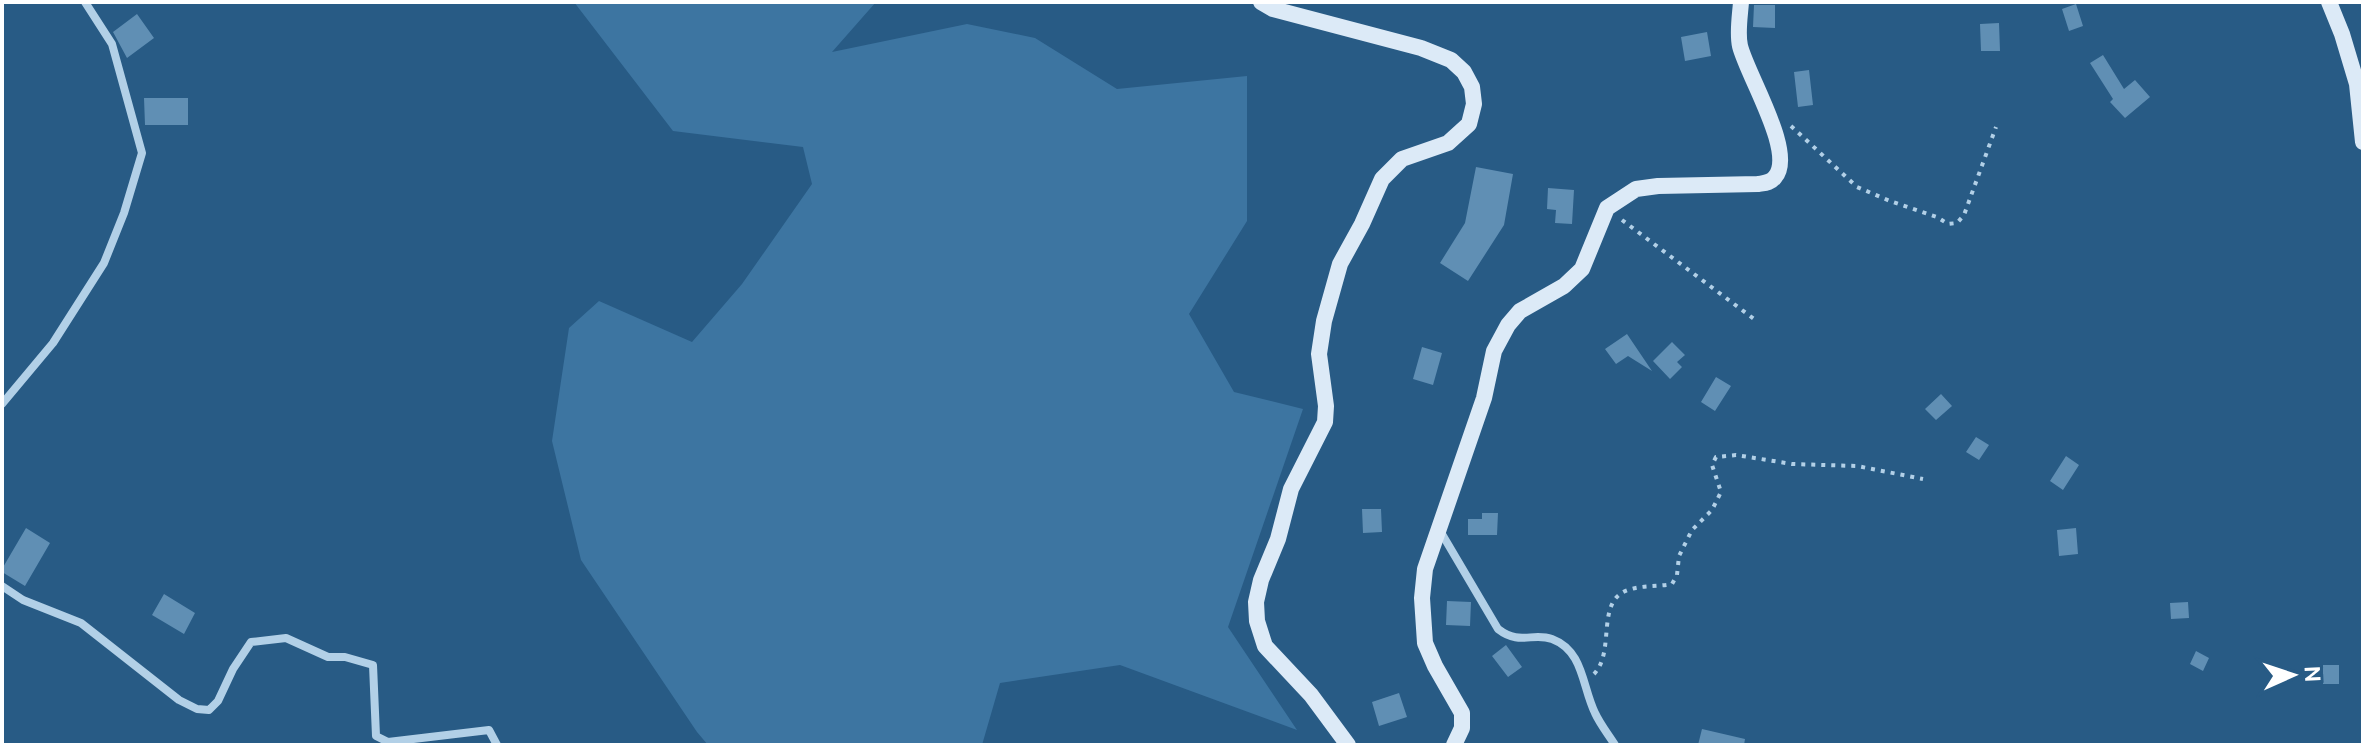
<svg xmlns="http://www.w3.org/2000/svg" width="2365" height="747" font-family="Ubuntu,sans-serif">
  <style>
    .green { fill: #3d75a1 }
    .building { fill: #608fb4 }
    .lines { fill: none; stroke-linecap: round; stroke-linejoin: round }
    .path { stroke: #b2d0e7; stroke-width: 4; stroke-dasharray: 4 6; stroke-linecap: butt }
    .minor { stroke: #b2d0e7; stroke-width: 8 }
    .secondary { stroke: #dceaf7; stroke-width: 16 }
  </style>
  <rect width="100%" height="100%" fill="#285b85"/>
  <path class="green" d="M574 2H876L832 52 967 24 1035 38 1117 89 1247 76V221L1189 314 1234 392 1303 409 1228 627 1297 730 1120 665 1000 683 982 745H708L697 732 581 560 552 441 569 328 599 301 692 342 742 284 812 184 803 147 673 131Z"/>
  <path class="building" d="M2076 4 2083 26 2069 31 2062 9Z
    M1754 5H1775V28L1753 27Z
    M137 14 154 38 127 58 113 32Z
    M1999 23 2000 51H1981L1980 24Z
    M1707 32 1711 56 1685 61 1681 37Z
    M2103 55 2124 89 2135 80 2150 97 2125 118 2110 102 2113 99 2090 63Z
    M1809 70 1813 105 1798 107 1794 72Z
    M144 98H188V125H145Z
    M1476 167 1513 174 1504 225 1468 281 1440 263 1465 223Z
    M1548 188 1574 190 1572 224 1555 223 1556 210 1547 209Z
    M1627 334 1652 371 1628 356 1616 364 1605 349Z
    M1672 342 1685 355 1677 362 1682 367 1670 379 1653 361Z
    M1422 347 1442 353 1433 385 1413 379Z
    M1716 377 1731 386 1715 411 1701 402Z
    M1941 394 1952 406 1936 420 1925 409Z
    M1976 437 1989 445 1979 460 1966 452Z
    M2066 456 2079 465 2063 490 2050 481Z
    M1362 509H1381L1382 532 1363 533Z
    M1482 513H1498L1497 535H1468V519H1482Z
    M26 528 50 543 25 586 2 572V569Z
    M2076 528 2078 554 2059 556 2057 530Z
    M164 594 195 613 184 634 152 615Z
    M1447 601 1471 602 1470 626 1446 625Z
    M2188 602 2189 618 2171 619 2170 603Z
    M1506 645 1522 667 1508 677 1492 656Z
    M2196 651 2209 658 2203 671 2190 664Z
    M2323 665H2339V684H2323Z
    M1399 693 1407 717 1379 726 1372 702Z
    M1702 729 1745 739 1744 745H1698Z"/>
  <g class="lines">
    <path class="path" d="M1791 126 1857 187 1890 201 1937 217 1948 224 1957 223 1964 215 1996 127
      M1622 220 1754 319
      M1594 674C1616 651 1595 601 1628 590 1642 585 1657 587 1672 584L1677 575 1679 556 1692 530 1712 510 1721 492 1712 465 1716 457 1736 455 1792 464 1857 466 1923 479"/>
    <path class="minor" d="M2 404 53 343 104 263 124 213 142 153 112 44 85 2
      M1439 529 1498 629C1520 646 1532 632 1552 639 1584 651 1582 687 1595 713 1600 724 1608 734 1615 745
      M2 586 23 600 81 623 179 700 197 709 209 710 218 701 233 669 251 642 286 638 328 657H345L373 665 376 736 388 742 489 730 497 745"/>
    <path class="secondary" d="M1261 2 1273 9 1421 48 1451 60 1464 72 1472 87 1474 104 1469 124 1448 143 1402 159 1382 179 1362 224 1340 264 1324 321 1319 354 1326 406 1325 422 1291 489 1278 539 1261 580 1256 602 1257 621 1265 646 1311 695 1348 745
      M2329 2 2342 34 2357 84 2363 142
      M1454 745 1462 728V713L1435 666 1425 643 1422 598 1425 569 1484 398 1494 351 1508 325 1520 311 1564 286 1582 269 1607 208 1636 189 1658 186 1758 184C1764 183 1771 183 1775 177 1796 153 1747 75 1740 46 1737 33 1740 16 1741 2"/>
  </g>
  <rect width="2365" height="747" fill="none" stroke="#ffffff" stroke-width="8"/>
  <g transform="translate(2293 675) rotate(87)" stroke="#285b85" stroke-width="6" paint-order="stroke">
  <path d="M0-6L14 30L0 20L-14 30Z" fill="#ffffff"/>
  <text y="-12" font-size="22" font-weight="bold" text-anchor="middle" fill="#ffffff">N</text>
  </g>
</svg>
